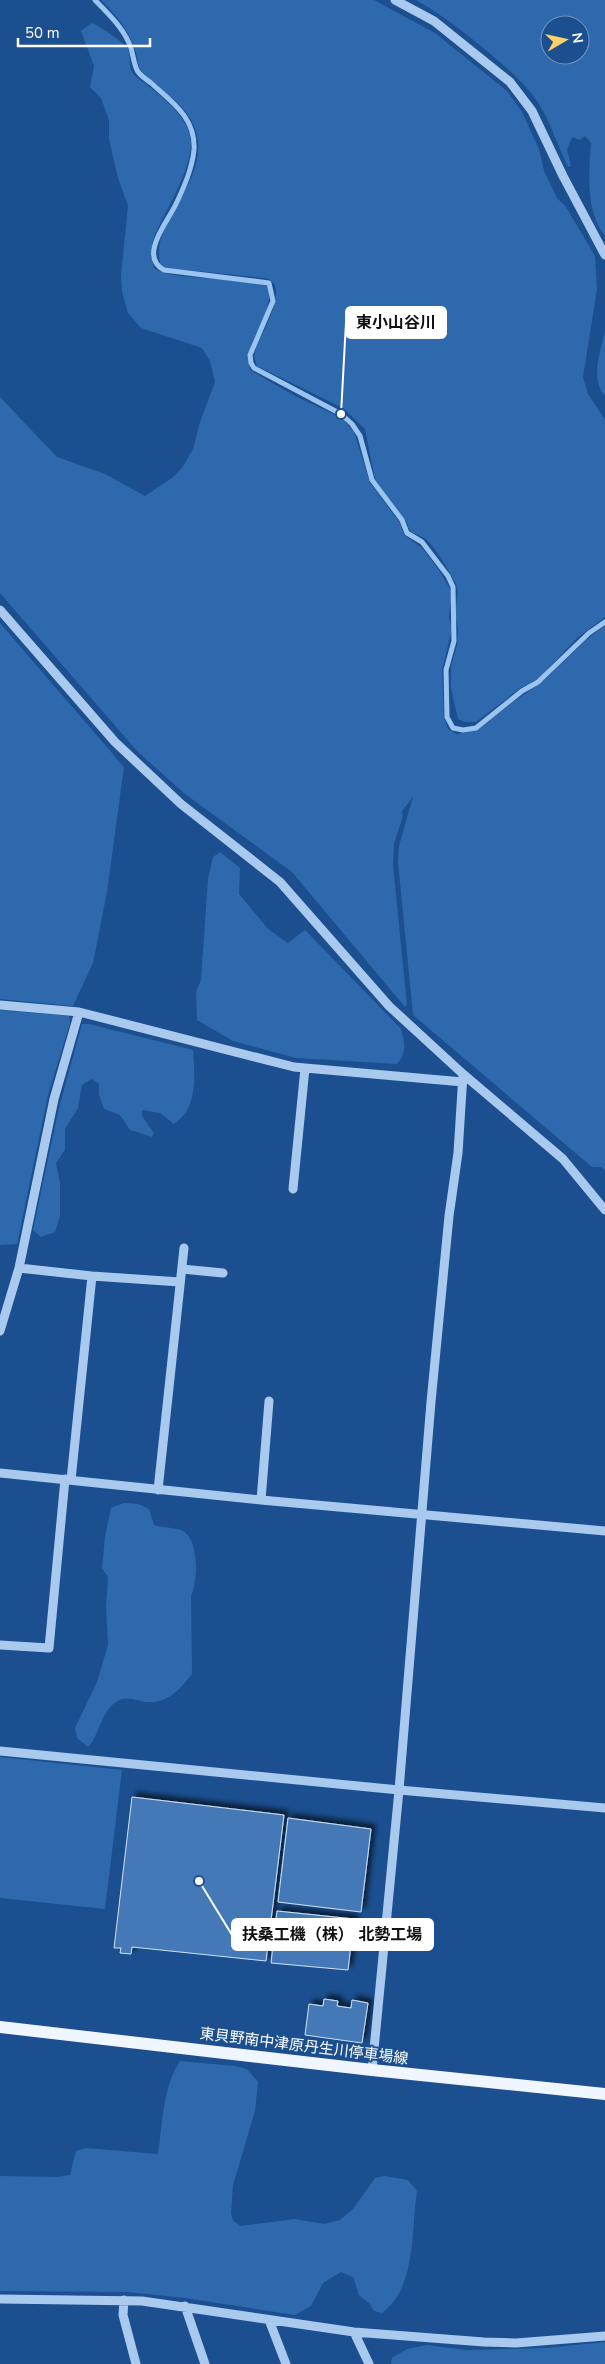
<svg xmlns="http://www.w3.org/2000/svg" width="605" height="2364" font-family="'Nunito Sans','Noto Sans JP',sans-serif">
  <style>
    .green { fill: #2e69ad; fill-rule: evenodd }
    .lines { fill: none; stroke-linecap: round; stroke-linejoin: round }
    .stream { stroke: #9cc4f0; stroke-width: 5 }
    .building { fill: #4478b7; stroke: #cfe3fa; filter: url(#shadow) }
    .minor { stroke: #a9c9ee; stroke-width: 9 }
    .major { stroke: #f0f6ff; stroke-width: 12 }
    .labels { text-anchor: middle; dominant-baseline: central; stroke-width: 4; stroke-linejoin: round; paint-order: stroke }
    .street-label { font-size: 15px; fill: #fff; stroke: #1b4f8f }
    .leader { fill: none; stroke: #fff; stroke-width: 2 }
    .callout-dot { fill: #fff; stroke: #1b4f8f; stroke-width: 2 }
    .callout { fill: #fff; stroke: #fff; stroke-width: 2 }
    .callout-label { font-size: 16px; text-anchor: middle; font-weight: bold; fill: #111 }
  </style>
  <defs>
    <filter id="shadow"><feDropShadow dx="4.5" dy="-4.5" stdDeviation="2.5" flood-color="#0009"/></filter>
  </defs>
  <rect width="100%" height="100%" fill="#1b4f8f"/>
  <path class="green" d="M101 0H374L435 33 507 91 522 112 539 149 544 171 557 198 566 207 595 256 597 289 583 377 588 394 605 420V617L577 638 539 678 519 689 476 722H465L458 719 451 688V666L457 646 458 629 455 613 458 591 456 584C448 570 438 551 427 540 418 533 410 536 407 523L375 479 365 429 343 408 257 366 254 356 256 348C262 333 292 283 265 278L166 268 161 265C146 224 216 178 194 126 184 101 157 90 141 71 137 66 138 56 135 50 129 31 115 13 101 0Z
    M416 0H605V236C585 211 589 173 591 143L585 136 580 140 572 137 567 150 571 166 568 167C558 147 551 123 539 104 521 74 447 17 416 0ZM550 25H580V55H550Z
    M92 23C98 25 126 44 128 49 131 56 128 65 132 72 134 76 142 81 146 84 162 97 182 112 189 132 199 162 164 210 154 238 150 248 152 259 154 268 178 284 236 272 267 286 276 307 252 333 249 354 248 359 249 365 250 370L295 396 342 418 354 432 370 483 400 523 404 535 422 548 439 570 450 589 451 600 449 617 452 629 442 670 444 717 448 729 456 734C486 730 483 724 505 708 518 698 532 690 545 679 566 661 582 641 605 626V1170L601 1167H592L413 1015 398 862 399 846 413 797 402 811 403 816 394 843 393 865 407 1005 405 1007 292 872 185 794 137 751 0 593V397L57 457 105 474 145 496 172 478 182 468 193 449 200 422 215 382 210 361 202 348 141 328 128 313 122 292 121 276 128 206 118 178 109 139V120L101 98 90 87 94 66 81 31Z
    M605 330V393L604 395C590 377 601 351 605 330Z
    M0 623 124 767 107 892 93 963 73 1006 0 999Z
    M220 852 240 868 239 894 268 929 288 943 305 930 401 1029C405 1043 407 1052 397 1064L296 1058 233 1041 197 1020 196 992 201 980 208 879 213 857Z
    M0 1010 69 1016 70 1023 48 1095 17 1244 0 1245Z
    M82 1024H89L193 1050C195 1075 198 1109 174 1124L160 1113 142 1110V1116L154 1133 152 1137 130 1130 120 1115 104 1109 99 1095V1084L92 1079 82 1085 78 1108 65 1129V1150L56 1163 60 1183V1216L55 1232 41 1237 33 1230 59 1108Z
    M124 1503 138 1504 149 1509 154 1525C163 1528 173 1527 181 1530 200 1538 198 1581 191 1596L192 1674C181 1688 169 1703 149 1702 138 1702 126 1694 116 1702 100 1713 99 1737 88 1747L77 1738 75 1728 97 1682 108 1645 106 1607 108 1577 102 1568 105 1537 111 1508Z
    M0 1757 122 1770 105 1909 0 1898Z
    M180 2061 235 2066 247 2069 258 2082 255 2111 233 2185 231 2213 233 2220 240 2226 295 2219 324 2224 340 2220 353 2209 375 2178 384 2176 408 2180 417 2191C411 2230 417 2287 382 2313L374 2311 369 2303 359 2295 353 2277 341 2272 323 2283 311 2306 295 2315 185 2298 127 2292 0 2291V2176L58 2177 70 2175 76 2151 86 2148 158 2154C163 2122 162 2089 180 2061Z
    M605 2342V2364H391L392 2358 407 2349 427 2345 465 2350 546 2348Z"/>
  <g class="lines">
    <path class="stream" d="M95 0C109 15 124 28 131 48 133 55 134 64 137 70 139 75 146 79 151 83 172 102 196 118 194 150 192 169 184 187 176 204 168 221 138 256 164 270L269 283 273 301 250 355 251 363 254 368 341 414 352 424 360 436 372 480 402 520 407 533 422 542 448 576 453 587 454 641 446 670 447 717 453 728 463 730 476 728 522 691 538 682 589 633 605 622"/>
  </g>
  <path class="building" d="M132 1797 284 1815 266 1961 132 1947 131 1954 120 1953 121 1948H114Z
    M288 1818 371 1829 361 1912 278 1902Z
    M277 1911 354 1919 348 1970 271 1963Z
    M324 1999 338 2001 337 2006 351 2008 352 2000 368 2003 362 2043 305 2035 309 2004 323 2006Z"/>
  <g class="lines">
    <path class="minor" d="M395 0 434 21 510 82 532 111 563 176 605 255
      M0 610 115 742 181 804 280 882 389 1006 463 1074 563 1159 605 1210
      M0 1005 79 1012 294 1067 463 1082
      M293 1189 305 1068
      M19 1268 92 1276 180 1282
      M182 1269 223 1273
      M0 1331 19 1268 54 1099 79 1012
      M0 1473 261 1500 605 1531
      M71 1480 92 1276
      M158 1490 184 1248
      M261 1500 269 1401
      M0 1645 49 1648 65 1479
      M0 1751 399 1790 605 1808
      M372 2070 399 1790 431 1402 449 1216 458 1153 463 1074
      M0 2299 142 2301 354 2332 484 2342 516 2343 605 2336
      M124 2300 123 2315 136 2364
      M185 2306 205 2364
      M269 2320 286 2364
      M354 2332 369 2364"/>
    <path class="major" d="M0 2027 372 2070 605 2094"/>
  </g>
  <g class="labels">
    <g class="street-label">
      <text transform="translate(304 2046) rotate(7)">東貝野南中津原丹生川停車場線</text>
    </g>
  </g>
  <path class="leader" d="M341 414L346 322M199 1881L232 1935"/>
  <g class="callout-dot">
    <circle cx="341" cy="414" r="5"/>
    <circle cx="199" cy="1881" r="5"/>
  </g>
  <g class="callout">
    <rect x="346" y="307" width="100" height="31" rx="5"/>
    <rect x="232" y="1919" width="201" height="31" rx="5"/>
  </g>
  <g class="callout-label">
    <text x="396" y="328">東小山谷川</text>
    <text x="332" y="1940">扶桑工機（株） 北勢工場</text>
  </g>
  <g transform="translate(565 40) rotate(81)"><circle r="24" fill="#1b4f8f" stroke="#7695bc"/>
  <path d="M0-4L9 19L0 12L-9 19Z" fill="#ffd166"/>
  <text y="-8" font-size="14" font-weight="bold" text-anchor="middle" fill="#ffffff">N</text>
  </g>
  <path d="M18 38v8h132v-8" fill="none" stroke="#ffffff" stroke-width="2.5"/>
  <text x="25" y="38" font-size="15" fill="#ffffff" stroke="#1b4f8f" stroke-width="4" paint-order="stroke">50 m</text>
</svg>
